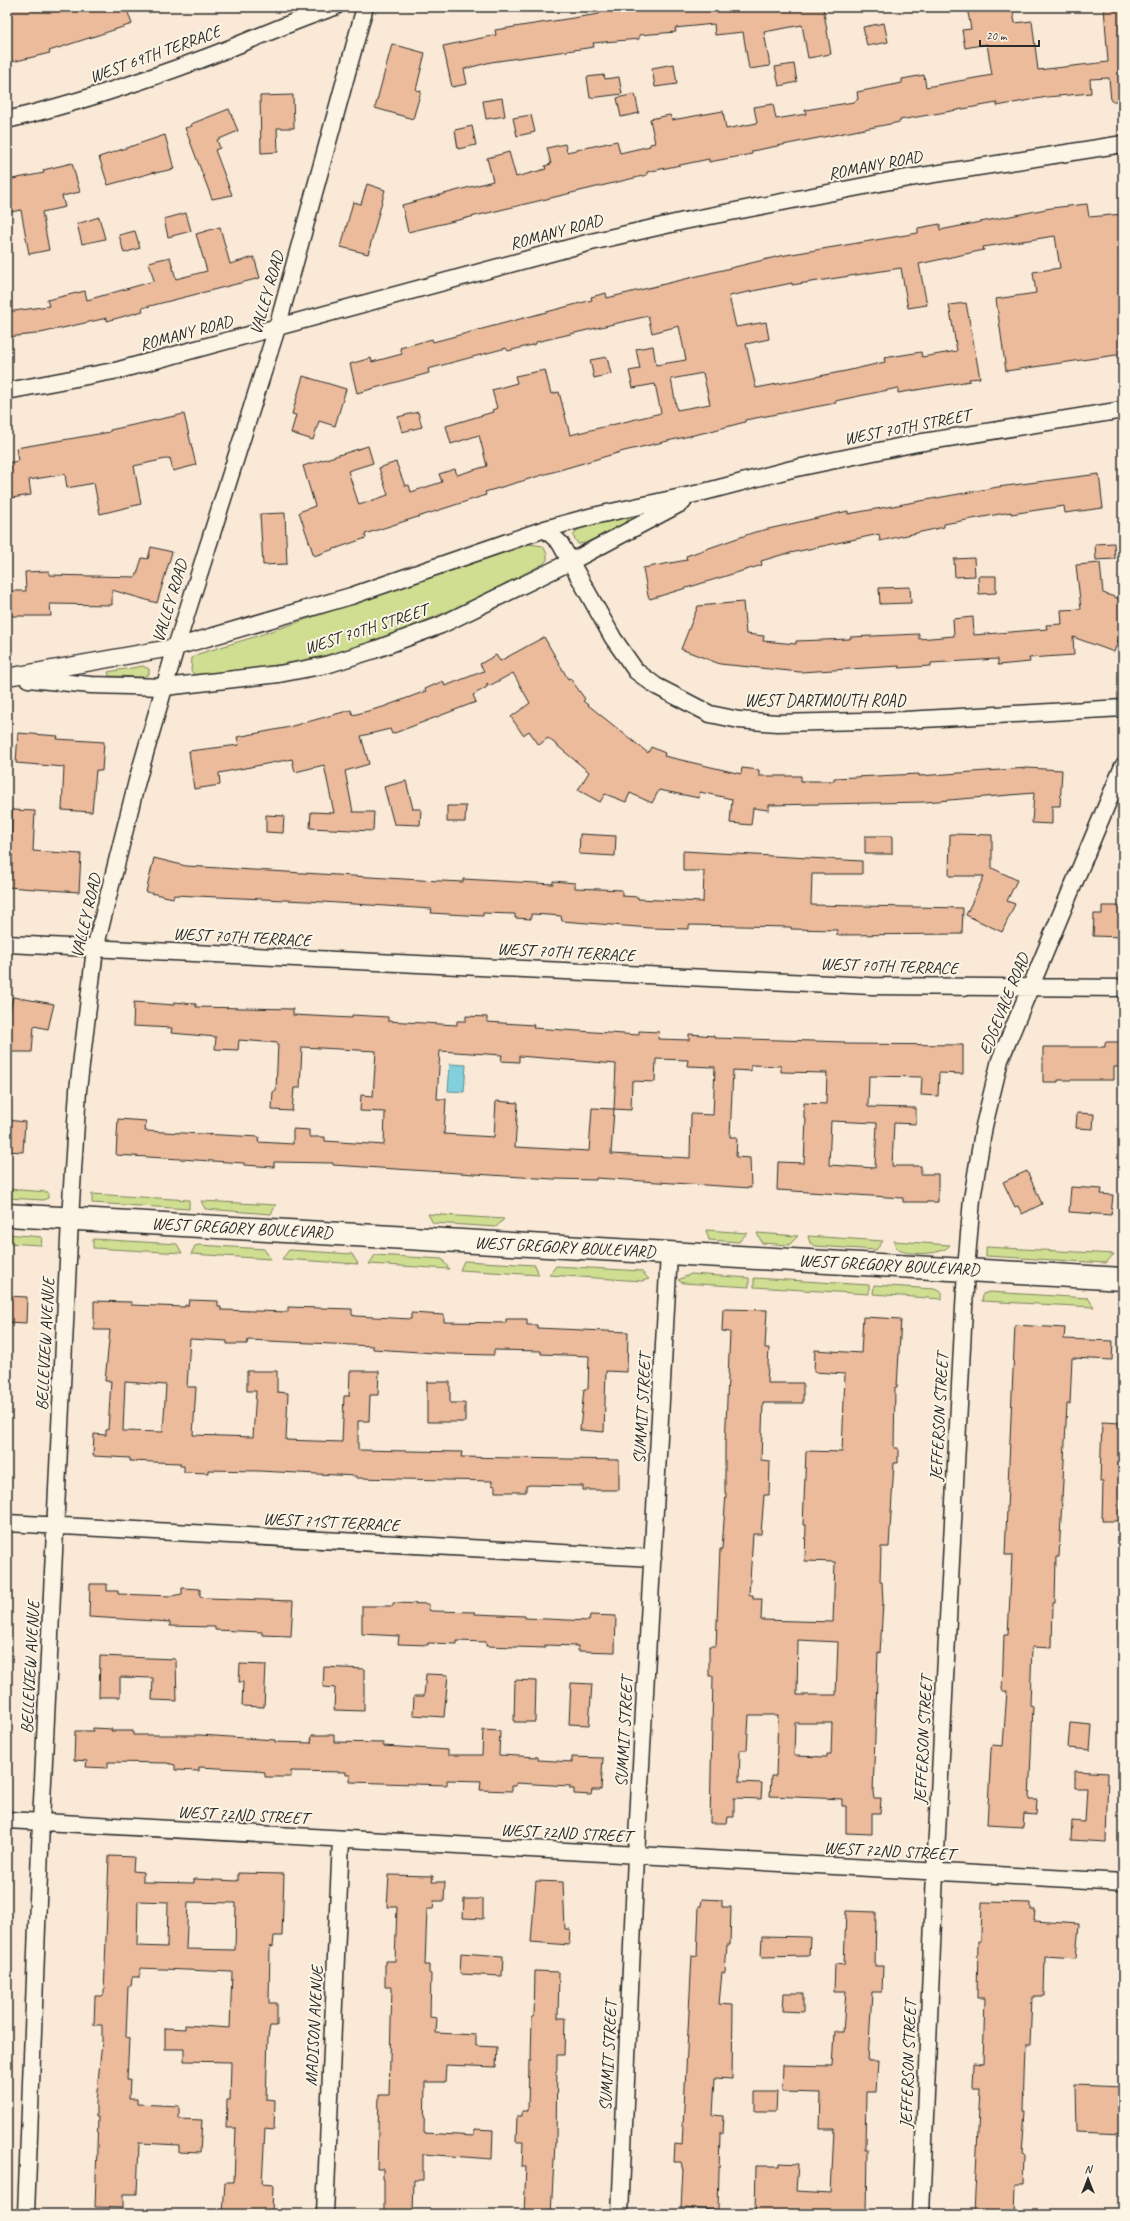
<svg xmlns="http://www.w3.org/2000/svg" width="1130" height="2221" font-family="Caveat,sans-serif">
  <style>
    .green { fill: #cfde91; stroke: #7d845e }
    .water { fill: #81d0dc; stroke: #5f8e95 }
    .building { fill: #ebbb9b; stroke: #2b2b2b; fill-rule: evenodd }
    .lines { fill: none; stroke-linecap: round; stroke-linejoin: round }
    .street-casing { stroke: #2b2b2b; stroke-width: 19 }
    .secondary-casing { stroke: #2b2b2b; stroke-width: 25 }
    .street { stroke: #fcf5e5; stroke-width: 16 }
    .secondary { stroke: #fcf5e5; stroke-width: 22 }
    .labels { text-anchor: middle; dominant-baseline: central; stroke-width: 4; stroke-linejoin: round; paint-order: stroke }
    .street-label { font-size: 17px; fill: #2b2b2b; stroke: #fcf5e5 }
  </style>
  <rect width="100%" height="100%" fill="#f9e9d6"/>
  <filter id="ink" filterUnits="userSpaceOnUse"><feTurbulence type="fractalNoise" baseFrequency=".025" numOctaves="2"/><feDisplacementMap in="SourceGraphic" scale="8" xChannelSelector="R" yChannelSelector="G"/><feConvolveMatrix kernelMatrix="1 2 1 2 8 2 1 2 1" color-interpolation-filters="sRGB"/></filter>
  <g filter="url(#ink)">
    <path class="green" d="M631 514 633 518 631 521 585 543 578 544 573 536 578 529Z
      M529 544 543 546 547 554V560L543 564C471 602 397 638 319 657 281 666 243 670 204 675H195L191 671 192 658 198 654 254 637Z
      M143 666 149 669V674L143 677 109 676 108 672Z
      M7 1189 48 1192V1198L43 1200 7 1198Z
      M92 1194 189 1200V1209L92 1203Z
      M201 1201 276 1205 271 1214 205 1209Z
      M428 1214 504 1219 496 1227 433 1223Z
      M706 1230 747 1233 739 1242 709 1240Z
      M757 1233 798 1236 789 1245 762 1243Z
      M7 1234 42 1237 41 1245 7 1243Z
      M808 1236 883 1241 876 1250 816 1246 810 1243Z
      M93 1239 177 1244 182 1253 93 1248Z
      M894 1241 950 1245C943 1255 913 1255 901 1251 897 1250 895 1245 894 1241Z
      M199 1245 264 1249 271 1259 191 1254 195 1246Z
      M986 1247 1114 1254 1106 1263 986 1256Z
      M289 1250 352 1254 358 1264 282 1259Z
      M375 1255 442 1259 449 1269 369 1264Z
      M464 1261 535 1265 539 1275 460 1270Z
      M556 1266 641 1271 649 1279 642 1281 549 1275Z
      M691 1274 749 1278V1287L683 1283 678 1280Z
      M754 1278 869 1285V1294L754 1287Z
      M874 1285 934 1289 942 1292V1299L873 1294Z
      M989 1292 1088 1298 1094 1307 982 1301 983 1294Z"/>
    <path class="water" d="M450 1064 466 1065 464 1092 448 1091Z"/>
    <path class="building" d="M7 7H126L132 24 49 51 50 53 12 62 7 43Z
      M641 7H699V10L721 7H823L831 54 808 58 802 25 764 32 770 66 749 69 743 32 715 35 714 24 675 28 676 32 639 35V39L593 43 594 47 491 62 464 69 467 84 452 87 443 46 496 35 495 30 599 14V11Z
      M967 7H1012L1015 23 1032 21 1038 70 1108 62 1104 7H1123V101H1111L1109 78 1090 79 1091 93 1047 97 997 106V103L900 120V122L752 151V154L709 162V159L647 172V175L408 232 402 205 493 181 487 158 509 152 516 177 546 169 545 166 551 164 547 148 565 144 567 152 617 141 620 153 650 146V144L655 143 650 119 670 115 672 120 723 111 726 129 757 123 754 107 773 104 776 119 806 114 805 110 854 102 858 99 857 92 902 83V79L924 75 926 87 992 75 987 44 965 48 962 30 971 29Z
      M884 23 888 42 867 46 863 27Z
      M392 44 425 53 416 90 421 91 413 119 375 108Z
      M674 64 677 84 655 87 652 68Z
      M794 64 797 82 779 86 775 67Z
      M604 75 605 79 619 77 622 94 590 98 587 77Z
      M635 94 639 113 621 117 617 98Z
      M293 95 294 128H277L278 152 261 153 260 96Z
      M502 98 505 116 486 119 483 101Z
      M229 109 238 131 217 140 220 148 215 150 232 195 212 199 185 128 192 126 191 124Z
      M531 115 535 132 517 136 513 118Z
      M472 126 476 145 458 149 455 130Z
      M165 135 174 169 155 173V172L108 185 99 157Z
      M72 163 80 192 62 196 65 207 42 212 49 250 29 254 21 210 11 212 10 207 7 208V180L44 173 43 170Z
      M367 184 385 190 368 254 341 247 353 202 361 204Z
      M1087 204 1089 217 1123 214V247H1119L1123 281V354L1006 371 996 299 1036 293 1033 272 1060 268 1055 236 983 247 984 250 919 264 927 305 908 308 901 268 792 285V283L729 296 736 327 766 322 769 339 746 344 756 388 846 371 885 362 884 358 921 352 922 357 957 351 949 305 966 303 980 378 969 379 970 381 898 393V388L835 401 836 403 745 420V422L707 432 624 451 485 492 486 495 365 534 366 538 314 556 299 512 315 506 303 466 368 446 373 463 348 471 359 505 388 495 379 468 396 462 405 486 409 485 411 492 442 482 439 474 455 469 457 475 487 466 479 435 451 444 446 426 493 412 492 410 497 408 492 390 517 383 515 376 545 370 551 394 559 392 570 435 661 413 655 384 633 388 629 371 640 369 636 349 653 346 656 365 686 360 679 326 652 333 648 316 536 342V344L508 351 506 348 428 369 429 373 357 393 350 364 371 358 372 362 402 354 400 348 432 339 433 342 592 300 591 297 606 293 607 298 780 256 918 233V228L940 224V230L1051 208ZM703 373 710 404 677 410 671 379Z
      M186 213 191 231 168 237 164 219Z
      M99 217 105 239 82 244 77 224Z
      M220 227 230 264 254 257 260 278 142 308 143 311 107 321V318L36 334 7 337V312L49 306 47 300 85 291 87 300 154 281 149 262 170 257 176 279 207 271 196 234Z
      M135 231 140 248 124 253 119 235Z
      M607 357 611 374 594 378 590 360Z
      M303 376 346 389 335 426 319 421 313 440 291 433 296 415 292 414Z
      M418 412 422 427 402 432 398 417Z
      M184 414 196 465 173 471 170 458 134 466 141 504 100 514 94 483 67 488 65 474 29 480 31 495 11 498 7 463 18 461 16 448 110 432V430Z
      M1099 474 1103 508 1065 513 1064 506 1011 514V512L944 524V527L880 541 879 534 781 555 761 561 762 565 650 599 648 596 643 568 687 560 686 556 755 532 848 511V514L998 487Z
      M285 513 287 564 263 565 260 514Z
      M1114 543 1115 559 1096 560 1095 544Z
      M151 547 172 552 157 603 112 590V605L50 604 51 616H7V591H26L25 572 49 571V575L136 577 142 558 148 559Z
      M974 558 975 576 955 577 954 559Z
      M1100 563 1103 593 1123 600V626L1114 652 1073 637 1074 655 1029 658 1030 662 998 665V659L931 663V666L899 668V666L800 672 720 664 681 649 698 606 743 602 746 634 764 636 763 641 796 644V641L850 639V637L919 634V639L954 636 953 619 973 617 974 635 1047 629 1046 625 1062 624 1061 610 1081 609 1076 565Z
      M978 576H996V593L979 594Z
      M910 587 911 603 880 604 879 588Z
      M544 637 568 679 570 678 585 699 583 701 648 753 651 747 665 753 664 756 741 774 742 768 759 770V776H801V781H834V778L919 774V776L1027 768 1062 770 1060 806H1052V824L1032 823 1034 793 925 802 769 805V810L753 808 751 825 730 823 732 799 700 792 699 798 659 790 652 803 630 793 626 802 605 794 600 802 578 790 589 772 548 738 539 745 529 731 523 735 511 717 530 703 513 673 489 686 487 683V687L473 695 476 702 392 734 390 729 361 736 369 764 345 771 353 812H374L373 831 310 828 311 812 334 813 324 765 295 772 292 759 219 773 220 785 194 789 189 751 239 745 237 737 285 728 351 710 353 715 383 707 426 691 425 689 443 681 445 686 484 671 480 664 496 655 500 661Z
      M18 733 58 736 57 739 104 742 102 771 96 770 92 812 62 810 64 767 16 763Z
      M406 781 413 809H421L420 825 394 824 384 787Z
      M447 806H466L465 822H447Z
      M12 810 35 811 33 851 81 854 79 892 7 887V853H11Z
      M266 815 284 816 283 833 266 832Z
      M580 834 616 836 615 856 579 854Z
      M950 834 992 835V868L1017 880 1007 901 1015 904 1002 932 966 915 984 876H949Z
      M865 836H892V854H865Z
      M683 851 862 861V874H812L811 905 963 908 962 934 837 935V930L791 929V927L689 925V929L650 928 562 921 561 916 548 915 531 914V919L515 918V914L483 913V916L431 913 432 909 307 901 174 895 173 898 146 892 154 858 186 866 420 880 463 882V879L553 884V881L575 883V888L622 890V896L638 897V899L703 902 704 871H683Z
      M1102 906H1123V937L1093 936 1094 914H1102Z
      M13 997 54 1004 48 1029 34 1026 32 1052H7V1025Z
      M134 1002 174 1005V1002L196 1004V1007L293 1009V1015L352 1018V1015L388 1017V1021L457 1025V1021H466V1016L487 1017V1022L534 1025 533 1028 639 1035V1031L659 1032 658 1039 689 1040V1034L714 1036V1038L845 1042V1044L963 1045V1074L939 1073 938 1096 921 1095 922 1077 869 1076 868 1107 916 1108V1124L894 1123 892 1166H921V1174H938V1202H903V1198L777 1190 778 1162 804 1163 806 1119H804V1103L826 1104 827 1073 781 1072V1066L751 1065V1071L733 1070 730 1137H737L736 1157 750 1158 751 1188 596 1178V1180L553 1179 333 1165V1163L274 1162V1167L244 1165V1163L116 1155 118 1119 146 1121 145 1131 259 1137 258 1142 293 1144V1129L309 1130V1137H325V1141L384 1145 385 1112 360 1111 361 1095 373 1096 376 1051 302 1047 300 1088H294L292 1111 272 1110 273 1091H276L278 1043 239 1040 238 1050 215 1049 216 1037 171 1033 172 1028 133 1026ZM440 1051 502 1055 501 1061 519 1062V1056L616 1064 614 1109 592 1108 589 1151 515 1147 518 1103 496 1101 494 1137 444 1134 446 1099H437ZM656 1059 688 1060 687 1066 715 1067 713 1115 691 1114 690 1158 611 1154 614 1109 631 1110 632 1081 655 1082ZM831 1121 877 1123 875 1168 829 1165Z
      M1105 1042H1120V1067H1114V1080H1058V1082H1043V1047H1105Z
      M1077 1113 1094 1114 1093 1129 1076 1128Z
      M7 1120 25 1122 23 1152 7 1151Z
      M1027 1171 1042 1204 1022 1214 1018 1206 1015 1207 1003 1182Z
      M1071 1187 1102 1189 1101 1194 1113 1195 1111 1215 1069 1212Z
      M7 1296 27 1297 26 1323 7 1322Z
      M189 1300 218 1301V1307H221V1310L288 1312V1307L352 1309V1315L356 1316 411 1319V1313L444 1315V1322L506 1323V1319H527V1325H537V1328L628 1332 627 1372 606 1371 604 1432 580 1430 584 1389H588L589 1356 541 1354V1351L494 1350V1355L450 1354 373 1349V1346L248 1340 247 1344H227V1341L190 1339 187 1387H196L193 1435 253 1437 256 1391H247V1371H277V1392L288 1393 286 1440 342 1442 344 1396H349L350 1371H379L378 1395H370L369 1421H358V1450L462 1452 461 1457 619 1460V1490H583V1486L530 1485 526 1486V1492H495V1486L492 1485V1481L356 1478V1476L259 1471 208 1470V1473L184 1472V1466H180V1463L130 1461V1458L93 1456 94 1434 106 1435V1430H108L111 1381H105L110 1330H94V1301L131 1302V1305L185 1307V1305L188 1306ZM125 1382 166 1385 163 1432 123 1431Z
      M723 1309 767 1310 765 1348H769L767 1383H803V1403H763L761 1460 770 1461 769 1495H764L761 1534H753L749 1595H753V1599H762L761 1620 833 1622 835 1562 805 1561 806 1525H803L806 1451 842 1452 845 1374 814 1372 815 1350 861 1353 863 1317 901 1319 897 1387H895L894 1448H898V1463H894L889 1547H881L880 1582H882L883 1602 880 1653 878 1652 873 1793 874 1798H881L880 1813H872V1834L846 1833V1806H842V1799L770 1796 771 1776H776L778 1715H749L747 1750H740L739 1782 762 1783 761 1799 734 1798V1817H728L727 1823H710L713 1676H709V1646H716L720 1549H722L726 1493H725V1445L730 1332 722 1331ZM798 1640 838 1642 836 1695H797ZM795 1723H832L831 1754H827V1757L794 1756Z
      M1015 1325 1065 1328 1064 1339 1113 1341 1112 1360 1072 1358 1070 1404H1067L1059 1557H1056L1055 1603H1053L1052 1648 1032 1647 1030 1705 1033 1706 1029 1800H1037L1036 1815 1024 1814 1023 1827 987 1825 991 1750 992 1745 1003 1746 1007 1691H1002L1004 1635H1008L1012 1555H1005Z
      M427 1382H450V1403H465V1422H427Z
      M1102 1422 1121 1423 1119 1468H1121L1120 1521H1102L1103 1482H1100Z
      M90 1584H107V1591H118V1594L171 1596 182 1594V1588L200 1589V1597L208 1598 293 1601 291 1636 262 1635V1632L215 1630V1627L170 1626V1622L89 1617Z
      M393 1603 429 1604V1610L432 1611 475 1612V1614L525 1616V1618L589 1621 590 1615 616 1616 615 1652 578 1651V1646L545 1645V1648L486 1646V1642L457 1641V1644L428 1643V1645L398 1644 399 1636 362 1634V1606H393Z
      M100 1656 174 1659 176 1660 177 1701 152 1700 153 1678 120 1677V1697H99Z
      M240 1664 266 1665 264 1707 242 1706 243 1682H239Z
      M324 1667 364 1669V1711L334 1710 335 1688 323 1687Z
      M426 1674 448 1675 444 1717 413 1715 414 1696H424Z
      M515 1680 536 1681 535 1722H514Z
      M571 1683 592 1684 589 1725 569 1724Z
      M1070 1723 1092 1725 1090 1750 1068 1748Z
      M93 1728 112 1729 111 1731H133V1735H200L275 1740V1742L311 1743 312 1735H334V1742L383 1743V1746L448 1750V1755H482L483 1730 500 1731 499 1755 538 1757V1760L572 1762V1757L603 1758 601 1790H592L591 1795 574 1794V1789H570V1786L516 1783V1786H512V1791L480 1790 481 1781 447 1780V1785L350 1782V1775H346V1772L291 1771V1777H265V1772L256 1771V1770L199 1767V1771L175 1770V1765L167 1763 108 1762V1768L86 1767 87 1761 74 1760 75 1731H93Z
      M1075 1771 1108 1773 1106 1842 1071 1840 1072 1821 1085 1822 1087 1788H1075Z
      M109 1856 134 1857 133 1871 143 1872V1882L194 1883V1879L238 1881V1873L284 1874 282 1936H274L273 1947 270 1946 269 2003H277V2026H270L268 2037 266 2099 275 2100 274 2130 265 2129 262 2184 273 2185 272 2214H223L225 2182H234L236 2128H226L227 2100H230L231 2062 184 2061V2049H165V2028L185 2029V2025L230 2028 232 1972 140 1968V1977H132L131 1986H128L126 2037 129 2038 127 2080H130L129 2099H137V2104L179 2106V2119L202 2120 200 2153 179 2152V2145L139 2143 137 2194H123V2208L95 2207 98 2117H96V2102L102 2041V2025H94L95 1996H102L104 1994ZM138 1901 168 1902 167 1947 137 1946ZM188 1902 236 1903 235 1950 186 1949Z
      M389 1875 433 1876 432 1882H445L444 1901H434L433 1909H427L425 1965H429V1973L431 1974 430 2017 437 2018 436 2033 476 2035V2046L497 2047 496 2067 446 2065 445 2082H425L424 2133 474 2136V2129L493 2130 492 2159 423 2154V2180H414L413 2214H384V2179H383V2169H377L379 2095H389L392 1987H385V1961H395L397 1907H387Z
      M536 1881 563 1882 565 1929H570L569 1945 531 1942Z
      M464 1899H483V1919L463 1918Z
      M702 1899 722 1900V1907H731L730 1945H727L725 1973 722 1972 719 2004 733 2005 732 2079 715 2078 713 2115 723 2116 722 2133 720 2132 718 2210 681 2208 683 2170 681 2162H674L675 2144 682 2145 692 1955 697 1956 699 1906H701Z
      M982 1902 1031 1903V1910H1035L1034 1921 1079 1924 1076 1958 1045 1956 1044 1996H1032L1030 2045H1025L1023 2111H1025L1022 2155 1025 2156 1024 2186H1015L1014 2214H974L980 2088H973L974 2062 983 2063 985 1998H977L978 1941H981V1936Z
      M846 1911 876 1912 875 1966H883L882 1992H872L868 2061H878L876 2092H866L865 2149H868L867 2214H755L756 2166H779V2163L798 2164 796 2191 831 2193 834 2129H820L821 2093 782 2092 783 2065 832 2066 834 2032H843L846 1991H834L835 1964 844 1965Z
      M762 1936 810 1937 809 1956 761 1957Z
      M461 1953 503 1956 502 1976 460 1974Z
      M535 1971 559 1972 558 2018H565L564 2055H557L556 2143H555L551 2214H524L526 2167H522L523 2142H516L517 2116H522V2111H528L529 2061H531L532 2017H534Z
      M784 1993H803V2012L783 2011Z
      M1075 2085 1123 2087V2134L1076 2132Z
      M755 2092H777L776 2111H755Z"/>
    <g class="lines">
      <defs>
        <path id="street" d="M7 120C73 104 138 83 202 59 246 43 289 22 335 7
          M7 391 119 370 591 242 684 221 890 181 1123 144
          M545 529 560 543 613 638 636 671 656 686 710 714 739 720 777 723 905 720 1123 708
          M13 676 176 647 351 596 545 529 593 516 700 493 792 469 917 443 1123 410
          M28 679 91 685 165 687 279 674 326 665 374 650 441 625 572 561 683 502
          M7 944 872 986 1123 988
          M7 1523 653 1558
          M7 1820 1123 1882
          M26 2214 41 1822 70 1219 78 1090 95 949 137 781 176 647 277 328 365 7
          M325 2214 341 1839
          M620 2214 636 1857 669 1253
          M921 2214 935 1872 966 1269 972 1199 984 1126 1000 1060 1123 766"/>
        <path id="secondary" d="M7 1215 1123 1279"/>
      </defs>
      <use href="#street" class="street-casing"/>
      <use href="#secondary" class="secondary-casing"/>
      <use href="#street" class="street"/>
      <use href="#secondary" class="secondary"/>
    </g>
  </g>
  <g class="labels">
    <g class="street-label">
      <text transform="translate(155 54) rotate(-20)">WEST 69TH TERRACE</text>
      <text transform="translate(875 165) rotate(-11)">ROMANY ROAD</text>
      <text transform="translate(556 232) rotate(-15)">ROMANY ROAD</text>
      <text transform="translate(267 293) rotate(-74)">VALLEY ROAD</text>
      <text transform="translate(186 333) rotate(-15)">ROMANY ROAD</text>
      <text transform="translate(907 427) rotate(-11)">WEST 70TH STREET</text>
      <text transform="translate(170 601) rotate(-73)">VALLEY ROAD</text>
      <text transform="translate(366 629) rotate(-18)">WEST 70TH STREET</text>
      <text x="825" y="700">WEST DARTMOUTH ROAD</text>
      <text transform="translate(86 916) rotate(-77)">VALLEY ROAD</text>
      <text transform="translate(242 937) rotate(3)">WEST 70TH TERRACE</text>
      <text transform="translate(566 952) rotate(3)">WEST 70TH TERRACE</text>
      <text transform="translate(889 966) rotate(2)">WEST 70TH TERRACE</text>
      <text transform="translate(1004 1004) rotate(-68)">EDGEVALE ROAD</text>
      <text transform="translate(242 1228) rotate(3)">WEST GREGORY BOULEVARD</text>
      <text transform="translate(565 1247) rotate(3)">WEST GREGORY BOULEVARD</text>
      <text transform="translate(889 1265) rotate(3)">WEST GREGORY BOULEVARD</text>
      <text transform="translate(45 1344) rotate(-87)">BELLEVIEW AVENUE</text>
      <text transform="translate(642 1409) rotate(-87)">SUMMIT STREET</text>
      <text transform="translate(939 1417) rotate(-87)">JEFFERSON STREET</text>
      <text transform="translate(331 1522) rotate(3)">WEST 71ST TERRACE</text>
      <text transform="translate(30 1667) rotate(-87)">BELLEVIEW AVENUE</text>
      <text transform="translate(624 1732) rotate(-87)">SUMMIT STREET</text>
      <text transform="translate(923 1740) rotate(-87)">JEFFERSON STREET</text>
      <text transform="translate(243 1815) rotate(3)">WEST 72ND STREET</text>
      <text transform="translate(566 1833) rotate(3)">WEST 72ND STREET</text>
      <text transform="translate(889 1851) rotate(3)">WEST 72ND STREET</text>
      <text transform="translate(314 2026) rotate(-87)">MADISON AVENUE</text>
      <text transform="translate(608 2056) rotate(-87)">SUMMIT STREET</text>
      <text transform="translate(908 2064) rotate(-88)">JEFFERSON STREET</text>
    </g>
  </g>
  <rect width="1130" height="2221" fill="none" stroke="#fcf5e5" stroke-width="24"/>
  <rect x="12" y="12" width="1106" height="2197" fill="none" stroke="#2b2b2b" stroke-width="1.5" filter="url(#ink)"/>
  <g transform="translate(1088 2179)" stroke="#fcf5e5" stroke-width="3" paint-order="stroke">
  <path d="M0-3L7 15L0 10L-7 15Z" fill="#2b2b2b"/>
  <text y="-6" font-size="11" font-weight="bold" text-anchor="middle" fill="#2b2b2b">N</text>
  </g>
  <path d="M980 40v6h59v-6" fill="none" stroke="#2b2b2b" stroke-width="2"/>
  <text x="986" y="40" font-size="12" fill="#2b2b2b" stroke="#fcf5e5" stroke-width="3" paint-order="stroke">20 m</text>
</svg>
